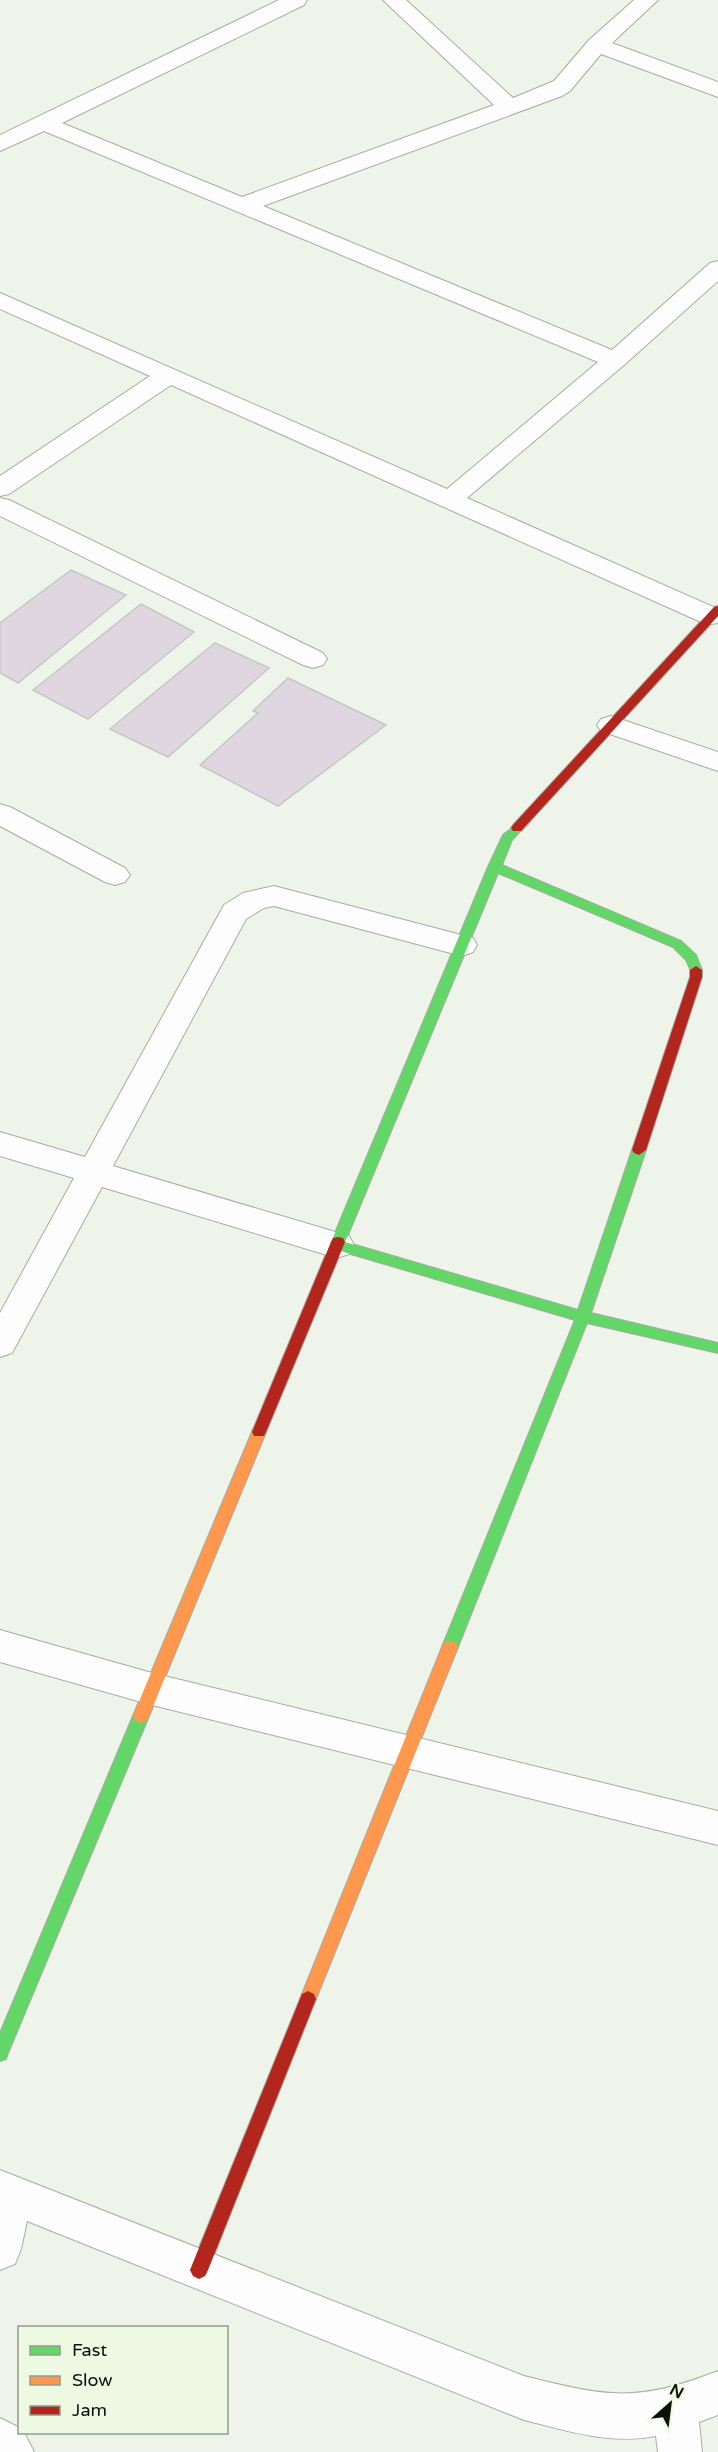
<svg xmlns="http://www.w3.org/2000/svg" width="718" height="2452" font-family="'Varela Round',sans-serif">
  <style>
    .building { fill: #dfd7e0; stroke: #c7c7c6; stroke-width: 1.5 }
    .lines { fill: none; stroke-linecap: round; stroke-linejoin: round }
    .street-casing { stroke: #a8aca4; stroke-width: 2 }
    .fast-casing { stroke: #a8aca4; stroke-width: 2 }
    .slow-casing { stroke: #a8aca4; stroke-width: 2 }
    .jam-casing { stroke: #a8aca4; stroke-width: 2 }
    .street { fill: #fcfdfc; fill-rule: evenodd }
    .fast { fill: #63d668; fill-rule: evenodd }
    .slow { fill: #ff974d; fill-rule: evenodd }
    .jam { fill: #b3261e; fill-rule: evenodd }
  </style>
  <rect width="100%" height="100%" fill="#eef4e9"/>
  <path class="building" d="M71 570 126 595 18 683 0 673V623Z
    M141 604 194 632 88 719 33 690Z
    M215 643 269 668 168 757 110 729Z
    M288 678 386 725 278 806 200 765 258 713 253 711Z"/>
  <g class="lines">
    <defs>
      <path id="street" d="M279 0H307L304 5 62 123 242 197 494 105 383 0H406L513 98 554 81 589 40 634 0H658L612 43 718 82V97L601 54 570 91 562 96 263 206 612 350 710 263 718 261V281L624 365 467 498 718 609V623L711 624 701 622 171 385 9 494 0 496V476L150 376 0 309V293L447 489 598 362 44 131 0 151V135Z
        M0 498 9 500 323 653 327 659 323 665 313 668 303 665 0 516Z
        M611 716 718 752V771L601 731 597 725 601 719Z
        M0 804 10 807 125 868 130 875 125 882 115 885 105 882 0 826Z
        M274 886 473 938 477 945 473 952 462 956 274 906 264 908 246 919 113 1166 349 1236 354 1245 349 1254 337 1258 102 1187 12 1353 0 1357V1313L74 1178 0 1156V1132L85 1157 224 905 243 893Z
        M0 1630 152 1673 718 1811V1845L152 1705 0 1662Z
        M0 2170 524 2376C608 2397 635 2403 718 2371V2415L699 2422 702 2452H658L656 2436C611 2445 568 2431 524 2420L27 2221 21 2249 15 2264 0 2270Z
        M0 2418 20 2428V2432H24L34 2452H0Z"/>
      <path id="fast" d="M517 824 523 828 512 840 502 865 681 941 696 955 702 970 696 974 692 973 686 960 673 947 498 873 345 1242 578 1310 632 1150 639 1145 646 1150 591 1313 718 1343V1353L587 1323 458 1647 455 1652 450 1653 445 1652 442 1647 575 1320 337 1250 332 1249 330 1245 488 867 503 835Z
        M141 1709 146 1711 149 1716 8 2053 6 2059 0 2061V2033L133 1716 136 1711Z"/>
      <path id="slow" d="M259 1426 264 1428 266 1432 149 1716 146 1721 141 1723 136 1721 133 1716 252 1432 254 1428Z
        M450 1641 455 1642 458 1647 316 1999 314 2004 308 2007 302 2004 300 1999 442 1647 445 1642Z"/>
      <path id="jam" d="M718 606V616L521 831H513L511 828 513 825 714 607Z
        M696 966 702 970V977L646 1150 639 1155 634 1153 632 1150 690 977V970Z
        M338 1237 343 1238 345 1242 266 1432 264 1436H254L252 1432 331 1242 333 1238Z
        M308 1991 314 1994 316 1999 208 2270 205 2276 199 2279 193 2276 190 2270 300 1999 302 1994Z"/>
    </defs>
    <use href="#street" class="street-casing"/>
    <use href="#fast" class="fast-casing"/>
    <use href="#slow" class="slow-casing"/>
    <use href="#jam" class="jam-casing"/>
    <use href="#street" class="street"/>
    <use href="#fast" class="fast"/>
    <use href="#slow" class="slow"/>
    <use href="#jam" class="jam"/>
  </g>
  <rect x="18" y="2326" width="210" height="108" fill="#eef9e4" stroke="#949c8c" stroke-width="1.5"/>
  <rect x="30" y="2346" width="30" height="9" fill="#63d668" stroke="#949c8c" stroke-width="1.5"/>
  <text x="72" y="2356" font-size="18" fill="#0d1009">Fast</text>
  <rect x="30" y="2376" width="30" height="9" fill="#ff974d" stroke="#949c8c" stroke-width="1.5"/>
  <text x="72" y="2386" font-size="18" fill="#0d1009">Slow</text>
  <rect x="30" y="2406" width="30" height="9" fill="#b3261e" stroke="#949c8c" stroke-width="1.5"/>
  <text x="72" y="2416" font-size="18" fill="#0d1009">Jam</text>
  <g transform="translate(670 2404) rotate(28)" stroke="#eef9e4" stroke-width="4.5" paint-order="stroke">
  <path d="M0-4.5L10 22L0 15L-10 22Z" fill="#0d1009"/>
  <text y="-9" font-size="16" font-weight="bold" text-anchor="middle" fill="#0d1009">N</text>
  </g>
</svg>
